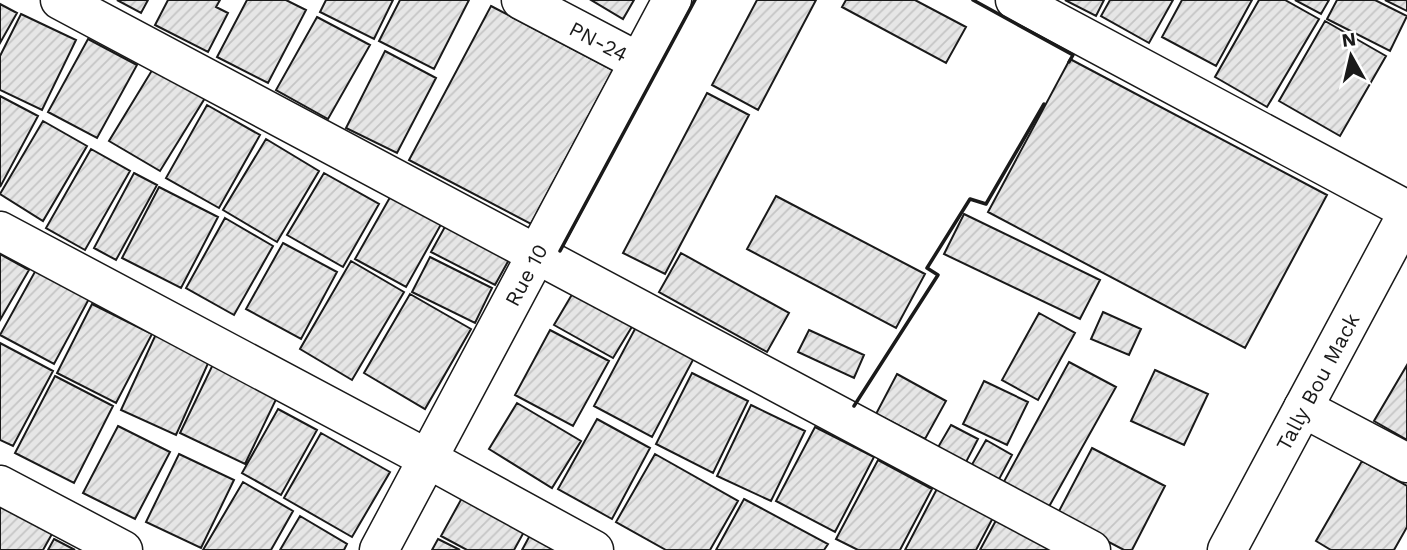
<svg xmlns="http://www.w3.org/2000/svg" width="1407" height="550" font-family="'Work Sans',sans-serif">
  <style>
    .building { fill: url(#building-hatch); stroke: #1a1a1a; stroke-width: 2 }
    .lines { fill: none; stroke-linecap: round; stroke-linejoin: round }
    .minor-casing { stroke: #1a1a1a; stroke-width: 41 }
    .minor { stroke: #fff; stroke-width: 38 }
    .wall { stroke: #1a1a1a; stroke-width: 3.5 }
    .labels { text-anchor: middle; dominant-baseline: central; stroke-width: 5; stroke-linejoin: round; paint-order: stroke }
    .street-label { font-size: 21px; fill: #1a1a1a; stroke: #fff }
  </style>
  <defs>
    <pattern id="building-hatch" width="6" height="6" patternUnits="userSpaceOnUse" patternTransform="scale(1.75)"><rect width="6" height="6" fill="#e6e6e6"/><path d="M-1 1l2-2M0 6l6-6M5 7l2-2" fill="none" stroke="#c5c5c5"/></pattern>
  </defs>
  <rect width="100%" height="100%" fill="#fff"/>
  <path class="building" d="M117 0H148L141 13Z
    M168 0H220L216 7 228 13 208 52 155 25Z
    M247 0H286L306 10 268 83 217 57Z
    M326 0H393L374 39 320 12Z
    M400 0H469L434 69 379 41Z
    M591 0H634L623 19Z
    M757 0H816L758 110 712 85Z
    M846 0H915L966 27 946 63 842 7Z
    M1065 0H1104L1096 16Z
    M1110 0H1173L1149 43 1101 16Z
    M1182 0H1252L1216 66 1162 37Z
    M1259 0H1285L1319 19 1267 107 1215 77Z
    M1295 0H1329L1321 14Z
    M1337 0H1375L1407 16 1390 51 1327 19Z
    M1385 0H1407V11Z
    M0 4 17 13 0 43Z
    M491 6 613 70 531 224 409 160Z
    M21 14 76 40 42 110 0 90V56Z
    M317 17 370 45 328 119 276 90Z
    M1325 21 1386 56 1340 136 1279 101Z
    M88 39 137 65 97 138 48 112Z
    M385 51 436 78 397 153 346 128Z
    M1070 59 1327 195 1245 348 988 212Z
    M154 67 205 98 160 171 109 141Z
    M707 93 749 115 665 274 623 253Z
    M0 96 38 116 0 187Z
    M207 105 260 135 219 208 166 178Z
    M43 121 87 146 43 221 0 194Z
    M266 139 319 171 277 242 223 210Z
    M91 149 130 171 85 250 46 228Z
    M134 173 157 185 116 260 94 248Z
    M324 173 379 204 343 267 287 235Z
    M159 187 218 217 181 288 122 258Z
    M393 192 444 219 406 287 355 259Z
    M776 196 925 274 896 328 747 249Z
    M452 214 516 247 495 285 431 252Z
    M964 214 1100 280 1080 319 944 254Z
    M225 218 273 246 234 315 186 288Z
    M283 243 337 272 301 339 246 309Z
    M681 253 789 313 767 352 659 292Z
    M0 254 29 270 0 320Z
    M430 257 492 288 475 323 412 292Z
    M351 261 404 292 352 380 300 349Z
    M37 268 90 297 54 364 0 335Z
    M577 286 636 320 613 358 554 325Z
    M410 294 471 329 425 409 364 373Z
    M92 304 152 334 116 403 57 373Z
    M1103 312 1141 329 1129 355 1091 339Z
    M1039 313 1075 333 1038 400 1002 380Z
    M636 327 694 358 652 437 594 406Z
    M550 330 609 361 573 426 515 395Z
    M809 330 864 355 854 378 798 352Z
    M156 334 210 359 176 435 121 410Z
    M0 343 53 371 13 446 0 440Z
    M216 358 281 389 245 464 180 433Z
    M1069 362 1116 387 1046 512 1001 487Z
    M1407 365V440L1374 421Z
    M1155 370 1208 394 1184 445 1131 421Z
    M692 373 748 401 713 473 656 444Z
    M897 374 946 401 925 439 876 414Z
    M55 376 113 406 74 483 15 453Z
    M984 381 1028 402 1007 445 963 424Z
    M517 403 581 441 552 488 489 449Z
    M751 405 805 431 771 501 717 476Z
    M278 409 317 430 281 495 242 473Z
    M597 419 650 448 612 519 558 489Z
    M951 425 978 439 965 464 937 449Z
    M118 426 170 452 135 519 83 493Z
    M815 427 874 457 835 532 776 501Z
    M321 433 390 472 352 537 284 498Z
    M986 440 1012 455 997 483 970 468Z
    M1092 448 1165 486 1132 550H1124L1057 515Z
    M179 454 234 480 201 548 146 522Z
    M655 454 738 501 710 550H666L616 522Z
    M878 460 932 489 900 550H858L836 539Z
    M1362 461 1407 486V527L1394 550H1331L1316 541Z
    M243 482 293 511 271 550H203Z
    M940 483 996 512 976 550H905Z
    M468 487 530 521 514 550H467L441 536Z
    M744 499 828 544 824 550H716Z
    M0 505 52 534 43 550H0Z
    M1000 513 1052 550H980Z
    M300 516 347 544 344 550H280Z
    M535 526 579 550H522Z
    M54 539 75 550H48Z
    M438 539 460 550H432Z"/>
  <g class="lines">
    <defs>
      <g id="minor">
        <path d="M60 0 1091 550"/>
        <path id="s1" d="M521 0 639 62"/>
        <path d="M1015 0 1407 210"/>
        <path d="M0 231 428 459 594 550"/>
        <path d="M1303 408 1407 463"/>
        <path d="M0 485 123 550"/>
        <path id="s2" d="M379 550 672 0"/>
        <path id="s3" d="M1227 550 1407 214"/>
      </g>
    </defs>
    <use href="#minor" class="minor-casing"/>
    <use href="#minor" class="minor"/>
    <path class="wall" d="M973 0 1073 55 1069 62
      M560 251 695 0
      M854 406 938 275 927 268 970 199 986 204 1044 104"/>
  </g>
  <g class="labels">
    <g class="street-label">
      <text stroke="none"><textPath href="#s1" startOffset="88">PN-24</textPath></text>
      <text stroke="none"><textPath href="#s2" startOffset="312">Rue 10</textPath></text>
      <text stroke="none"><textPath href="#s3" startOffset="191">Tally Bou Mack</textPath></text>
    </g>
  </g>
  <g transform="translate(1351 56) rotate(352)" stroke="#ffffff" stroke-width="5" paint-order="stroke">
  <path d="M0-5L12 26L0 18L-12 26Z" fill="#1a1a1a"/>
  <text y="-10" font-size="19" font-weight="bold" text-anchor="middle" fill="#1a1a1a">N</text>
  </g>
</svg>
